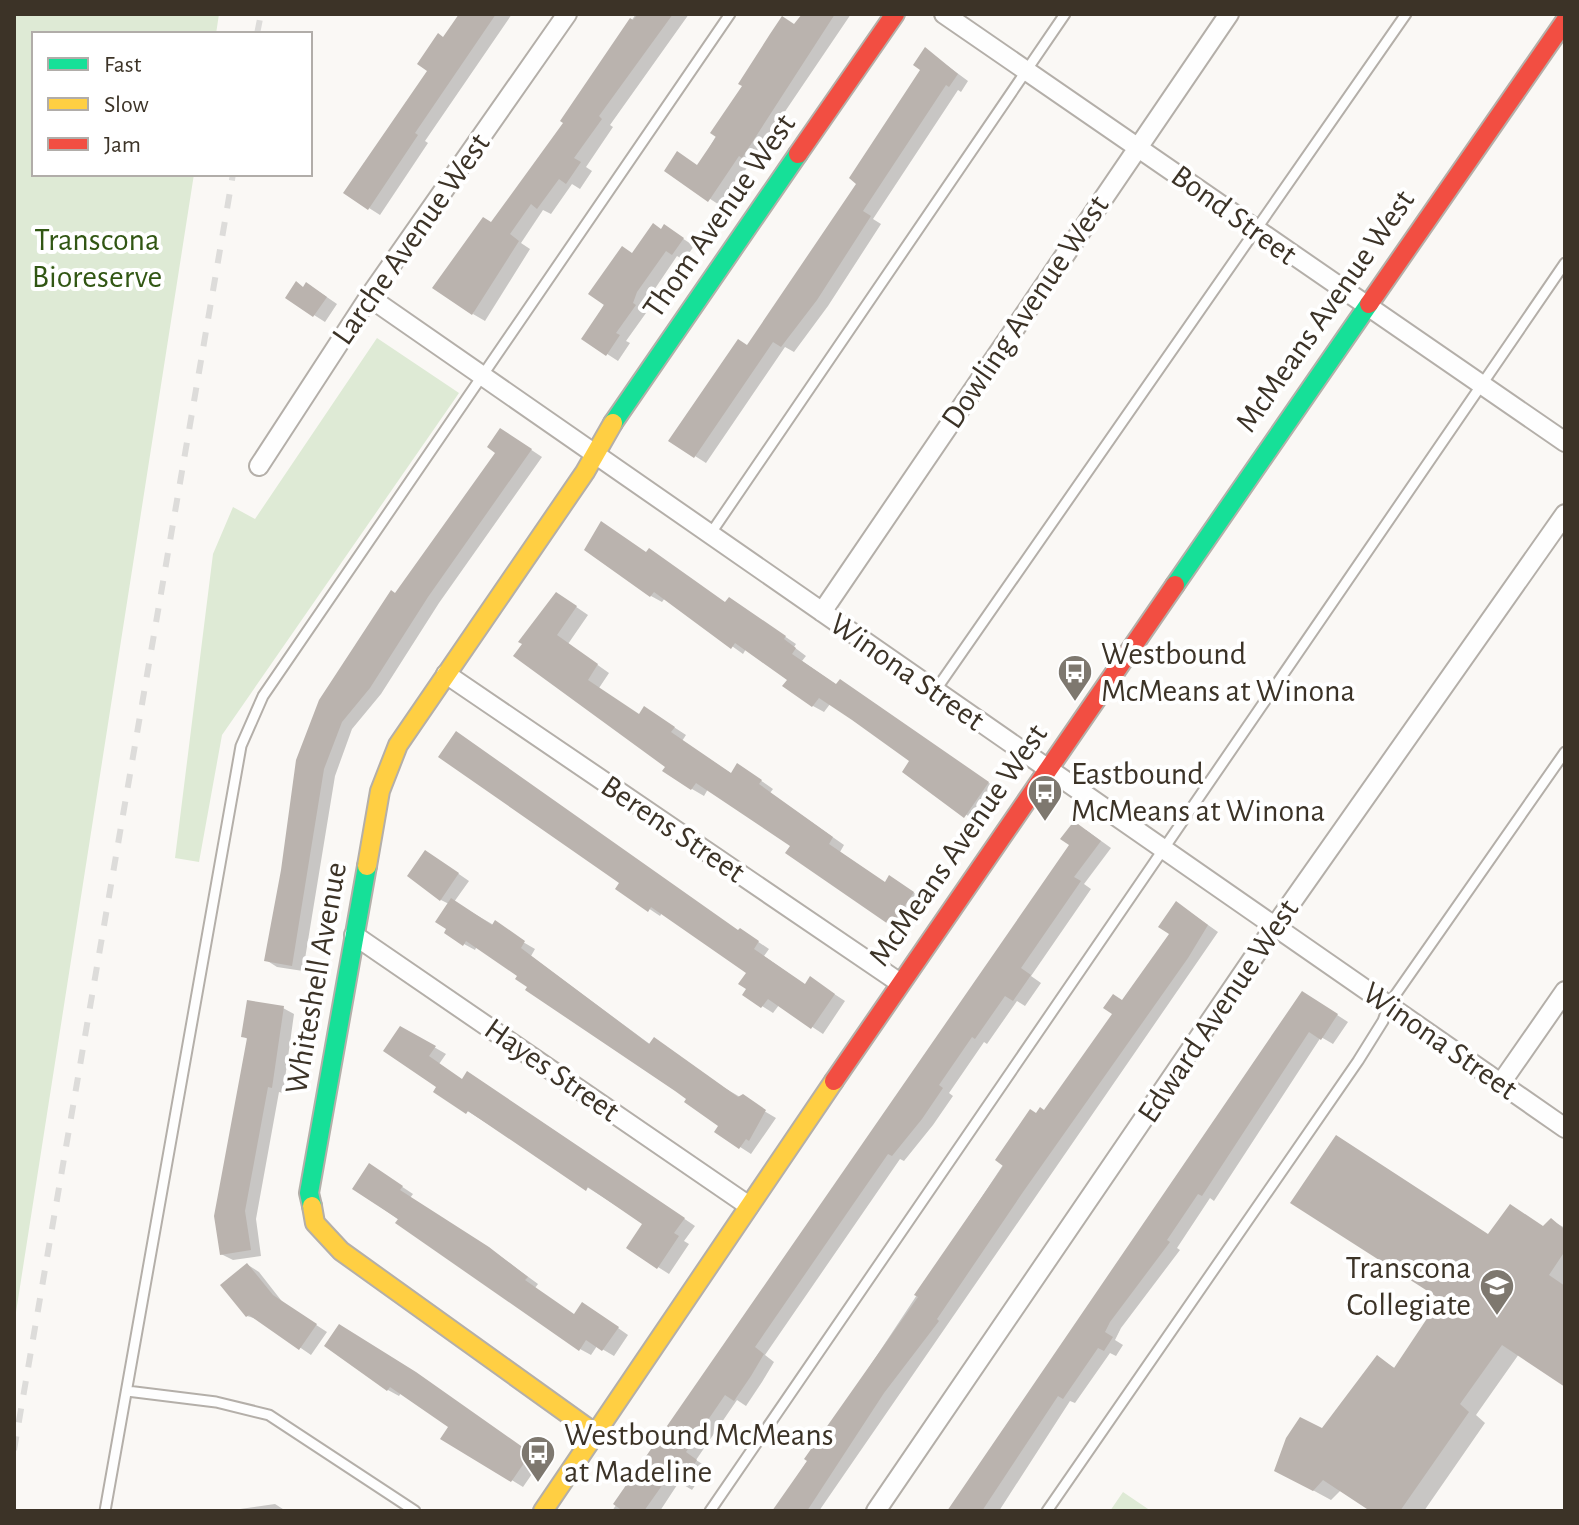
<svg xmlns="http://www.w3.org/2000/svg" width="1579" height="1525" font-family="'Alegreya Sans',sans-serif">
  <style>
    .green { fill: #deead5 }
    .shadow { fill: #0003 }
    .building { fill: #bab3ae }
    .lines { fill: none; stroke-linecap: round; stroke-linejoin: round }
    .lane-casing { stroke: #b4afa9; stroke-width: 13 }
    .street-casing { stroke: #b4afa9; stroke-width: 22 }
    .fast-casing { stroke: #b4afa9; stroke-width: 22 }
    .slow-casing { stroke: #b4afa9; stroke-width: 22 }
    .jam-casing { stroke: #b4afa9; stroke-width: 22 }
    .lane { stroke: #fefefe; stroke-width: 9 }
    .street { stroke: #fefefe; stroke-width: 18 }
    .fast { stroke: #16e098; stroke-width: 18 }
    .slow { stroke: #ffcf43; stroke-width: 18 }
    .jam { stroke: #f24e42; stroke-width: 18 }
    .rail { stroke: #dddcda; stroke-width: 6; stroke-dasharray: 14 14; stroke-linecap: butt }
    .labels { text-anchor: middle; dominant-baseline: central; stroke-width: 8; stroke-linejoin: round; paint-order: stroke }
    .street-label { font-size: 32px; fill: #3c3327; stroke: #fff }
    .park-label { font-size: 32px; fill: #315613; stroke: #fff }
    .poi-label { font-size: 32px; fill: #3c3327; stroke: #fff; text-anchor: start }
  </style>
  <rect width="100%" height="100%" fill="#faf8f5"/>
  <path class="green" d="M14 14H219L216 34H34V174H194L14 1325Z
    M377 338 459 393 222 735 199 862 175 858 213 554 233 507 255 519Z
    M1123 1492 1151 1511H1110Z"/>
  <path class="shadow" d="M462 14H512L425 141 428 143 380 215 369 208 444 39Z
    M636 14H689L610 125 613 127 586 167 592 171 580 189 572 184 551 214 543 210 521 243 530 249 485 321 473 314 492 224 566 122 563 120Z
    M804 14H851L721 206 667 171 698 167 745 86Z
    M926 50 968 81 961 92 958 90 873 219 881 224 828 306 794 352 785 347 706 463 695 456 748 347 859 183 923 69Z
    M662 231 676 234 694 246 684 260 677 256 648 299 643 311 646 313 626 341 630 343 618 361 584 339 633 255Z
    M305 289 318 291 337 304 325 322 314 315Z
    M512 437 542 457 439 603 381 694 352 729 335 776 303 971 277 967 266 960 283 870 298 761 396 596Z
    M647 554 726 604 740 606 796 644 794 647 806 656 802 661 838 686 852 688 999 790 977 822 904 772 912 761 830 704 824 712 813 706 785 686 790 679 746 649 743 654 665 598 662 602 651 596Z
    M569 602 588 615 568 644 609 673 599 688 640 716H657L686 735 682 741 732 774 750 773 773 789 770 793 844 845 840 852 886 884 902 885 925 900 904 931 793 845 708 789 704 796 692 789 668 766 516 656Z
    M1086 830 1111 848 1084 884 1091 889 1031 976 1041 983 1025 1006 1017 1001 987 1044 984 1042 949 1093 953 1096 933 1125 904 1161 900 1159 765 1355 774 1362 762 1382 746 1406 737 1400 696 1460 707 1467 692 1490 679 1482 660 1511H612L1071 845Z
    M437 859 469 881 454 902 535 949 531 956 651 1045 776 1118 751 1154 717 1132 721 1126 688 1099 530 986 520 975 477 946 475 950 464 944 449 904 441 900Z
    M618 888 751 937 769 949 764 956 806 986H822L845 1001 823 1034 779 1005 773 1013 745 995 749 989 748 973 662 913 660 916Z
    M1177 903 1218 932 819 1511H774L1036 1115 1045 1112 1172 934Z
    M1314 1000 1348 1022 1333 1044 1321 1037 1214 1201 1210 1198 1177 1248 1180 1250 1121 1328 1115 1340 1123 1345 1116 1356 1110 1353 1075 1403 1070 1401 999 1511H948L1169 1189Z
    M283 1008 294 1014 283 1093 279 1092 256 1219 261 1256 233 1260 221 1254 249 1040 243 1036Z
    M401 1028 446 1054 439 1064 463 1081 479 1080 695 1226 684 1241 689 1244 669 1274 658 1267 645 1224 436 1091 439 1086Z
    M380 1172 413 1194 410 1198 500 1256 538 1284 535 1288 575 1316 594 1311 628 1335 614 1356 597 1346 591 1355 580 1349 354 1188Z
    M1551 1220 1565 1228V1385L1519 1354 1476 1415 1485 1423 1424 1511H1373L1341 1490 1331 1500 1294 1480 1323 1430 1377 1357 1396 1369 1489 1236 1544 1228Z
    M248 1265 259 1272 284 1304 327 1332 311 1355 260 1320 247 1316Z
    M326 1346 427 1381 541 1461 523 1487 443 1438 451 1427 401 1393 399 1396 388 1390Z
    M275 1504 286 1511H240V1509Z"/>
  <path class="building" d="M459 14H496L415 133 418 135 368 210 343 193 427 71 417 64 438 33 443 37Z
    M638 14H673L599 116 602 119 574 158 581 162 566 184 559 179 537 209 531 204 510 234 519 241 472 315 432 288 483 217 491 222 563 123 560 121 630 18 633 20Z
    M802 14H835L742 158 739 156 708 202 664 171 677 151 697 165 716 137 710 133 742 86 738 84 770 34 782 16 794 24Z
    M925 47 958 74 949 87 946 85 863 211 871 216 817 300 781 347 773 342 694 458 668 441 738 339 747 345 856 184 849 178 920 70 913 65Z
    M653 223 661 229 664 224 684 238 672 255 666 251 637 292 633 303 636 305 616 333 620 335 606 356 581 339 604 305 588 294 622 246 632 253Z
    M296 281 303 287 306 282 327 297 313 317 285 298Z
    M500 428 532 449 428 597 370 688 342 722 324 769 292 966 264 961 281 870 296 760 319 700 391 590 395 593 495 453 487 447Z
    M601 521 646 552 649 548 725 602 729 597 786 636 784 639 796 648 792 654 836 684 840 679 989 782 964 818 902 772 909 761 852 720 819 698 812 707 782 686 787 680 735 643 731 649 654 592 650 597 584 550Z
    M556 592 577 606 557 635 598 664 588 680 639 714 644 706 675 727 671 732 731 773 737 763 762 780 759 784 833 837 829 844 885 882 889 875 914 892 891 926 785 853 790 846 696 783 691 790 662 771 665 767 513 656 522 644 518 642Z
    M456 731 738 930 740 928 759 941 754 949 805 984 810 976 835 994 811 1029 768 999 761 1008 742 995 746 989 738 984 746 973 651 907 648 912 615 889 619 883 438 757Z
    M1074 821 1101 841 1074 877 1081 881 1021 968 1031 975 1013 1001 1005 996 975 1039 972 1037 939 1085 943 1088 922 1119 892 1156 888 1154 854 1203 755 1347 764 1354 751 1376 734 1401 725 1395 686 1452 697 1460 680 1485 668 1477 644 1511H623L613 1504 1069 845 1060 839Z
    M425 850 459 873 440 901 407 876Z
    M451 898 492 925 495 920 525 941 521 948 649 1044 654 1037 738 1097 743 1094 766 1110 749 1141 746 1139 739 1149 714 1132 718 1126 684 1102 686 1099 675 1091 525 990 527 987 515 979 517 976 466 941 463 946 444 933 446 929 435 922Z
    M1176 901 1208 925 1188 958 1023 1192 937 1319 939 1321 884 1393 807 1511H772L807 1461 804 1459 918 1297 914 1295 1003 1166 995 1160 1030 1109 1036 1113 1040 1107 1044 1110 1112 1014 1103 1008 1113 994 1122 1000 1169 934 1158 927Z
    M1302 991 1338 1014 1321 1040 1309 1032 1202 1196 1198 1194 1167 1240 1170 1242 1110 1322 1105 1332 1113 1337 1104 1351 1098 1348 1063 1399 1058 1396 982 1511H947Z
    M247 1000 284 1006 272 1088 268 1087 245 1211 251 1250 220 1255 214 1216 247 1038 241 1037Z
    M400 1026 436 1046 429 1056 462 1079 467 1071 685 1218 674 1233 679 1236 657 1269 626 1248 642 1224 588 1187 586 1191 468 1111 466 1114 433 1092 436 1087 383 1051Z
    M1336 1135 1488 1234 1510 1204 1543 1226 1551 1218 1565 1230V1251L1549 1275 1565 1286V1387L1502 1345 1460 1404 1469 1412 1400 1511H1370L1323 1480 1313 1491 1274 1471 1286 1438 1300 1417 1322 1428 1377 1355 1394 1368 1440 1299 1290 1203Z
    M369 1163 403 1186 400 1190 489 1247 528 1277 525 1280 574 1314 582 1302 619 1327 602 1351 586 1340 579 1351 395 1223 398 1219 352 1189Z
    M247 1263 273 1295 317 1324 299 1350 249 1315 246 1317 220 1285Z
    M339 1324 416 1372 531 1453 511 1482 440 1439 448 1427 390 1387 387 1391 324 1346Z"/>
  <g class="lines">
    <defs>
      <path id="lane" d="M711 533 1065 14
        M935 691 1406 14
        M127 1391 216 1402 269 1415 415 1511
        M105 1511 241 746 263 696 730 14
        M710 1511 1565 263
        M1047 1511 1358 1061 1383 1021 1389 1004 1565 752"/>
      <path id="street" d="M944 14 1565 442
        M369 297 1565 1128
        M259 466 369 297 567 14
        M822 612 1229 14
        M446 674 900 983
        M354 935 749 1206
        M1501 1083 1565 991
        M876 1511 1275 926 1565 514"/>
      <path id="fast" d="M613 423 798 154
        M1175 585 1369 304
        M312 1206 309 1193 367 866"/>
      <path id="slow" d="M367 866 380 791 398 745 585 472 613 423
        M312 1206 315 1223 341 1251 596 1434
        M543 1511 834 1081"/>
      <path id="jam" d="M798 154 895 14
        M1369 304 1565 21
        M834 1081 1175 585"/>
    </defs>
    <use href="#lane" class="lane-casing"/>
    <use href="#street" class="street-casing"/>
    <use href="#fast" class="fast-casing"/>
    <use href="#slow" class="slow-casing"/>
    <use href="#jam" class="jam-casing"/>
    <use href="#lane" class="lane"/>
    <use href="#street" class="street"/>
    <use href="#fast" class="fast"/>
    <use href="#slow" class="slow"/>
    <use href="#jam" class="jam"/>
    <path class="rail" d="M257 34 261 14
      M14 1450 233 174"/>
  </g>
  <defs>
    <symbol id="bus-pin" viewBox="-11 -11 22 30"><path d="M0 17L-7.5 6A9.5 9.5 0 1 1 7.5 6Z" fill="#7e786f" stroke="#fff"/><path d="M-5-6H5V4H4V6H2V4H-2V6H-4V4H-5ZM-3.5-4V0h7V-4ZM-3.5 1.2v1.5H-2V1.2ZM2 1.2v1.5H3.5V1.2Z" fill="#fff"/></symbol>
    <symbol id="school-pin" viewBox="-11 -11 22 30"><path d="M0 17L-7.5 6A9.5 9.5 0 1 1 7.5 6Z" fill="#7e786f" stroke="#fff"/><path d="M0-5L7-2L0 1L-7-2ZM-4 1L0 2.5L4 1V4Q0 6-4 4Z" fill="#fff"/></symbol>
  </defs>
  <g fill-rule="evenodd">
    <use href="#bus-pin" x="1055" y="652" width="40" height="54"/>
    <use href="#bus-pin" x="1025" y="772" width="40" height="54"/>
    <use href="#school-pin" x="1477" y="1266" width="40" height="54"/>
    <use href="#bus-pin" x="518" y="1433" width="40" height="54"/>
  </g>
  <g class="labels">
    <g class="street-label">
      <text transform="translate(1234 215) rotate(36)">Bond Street</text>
      <text transform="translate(719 216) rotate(-55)">Thom Avenue West</text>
      <text transform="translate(411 239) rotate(-55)">Larche Avenue West</text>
      <text transform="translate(1325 311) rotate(-55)">McMeans Avenue West</text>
      <text transform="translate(1025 312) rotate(-56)">Dowling Avenue West</text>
      <text transform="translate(907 672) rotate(35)">Winona Street</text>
      <text transform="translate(673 829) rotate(34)">Berens Street</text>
      <text transform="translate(958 845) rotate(-55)">McMeans Avenue West</text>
      <text transform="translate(316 978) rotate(-80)">Whiteshell Avenue</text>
      <text transform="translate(1218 1011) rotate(-56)">Edward Avenue West</text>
      <text transform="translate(1440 1041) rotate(35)">Winona Street</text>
      <text transform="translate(552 1070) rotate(35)">Hayes Street</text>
    </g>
    <g class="park-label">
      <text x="97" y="240">Transcona<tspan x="97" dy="37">Bioreserve</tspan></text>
    </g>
    <g class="poi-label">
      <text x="1101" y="654">Westbound<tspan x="1101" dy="37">McMeans at Winona</tspan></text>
      <text x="1071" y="774">Eastbound<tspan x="1071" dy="37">McMeans at Winona</tspan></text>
      <text x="1471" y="1268" text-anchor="end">Transcona<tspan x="1471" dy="37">Collegiate</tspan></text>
      <text x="564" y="1435">Westbound McMeans<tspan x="564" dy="37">at Madeline</tspan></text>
    </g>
  </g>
  <rect width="1579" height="1525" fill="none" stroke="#3c3327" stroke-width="32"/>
  <rect x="32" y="32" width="280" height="144" fill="#ffffff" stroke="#b1ada9" stroke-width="2"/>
  <rect x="48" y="58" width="40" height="12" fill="#16e098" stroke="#b1ada9" stroke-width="2"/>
  <text x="104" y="72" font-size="24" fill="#3c3327">Fast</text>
  <rect x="48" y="98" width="40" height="12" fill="#ffcf43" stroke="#b1ada9" stroke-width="2"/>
  <text x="104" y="112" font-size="24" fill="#3c3327">Slow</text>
  <rect x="48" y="138" width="40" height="12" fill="#f24e42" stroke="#b1ada9" stroke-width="2"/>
  <text x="104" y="152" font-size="24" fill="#3c3327">Jam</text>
</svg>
